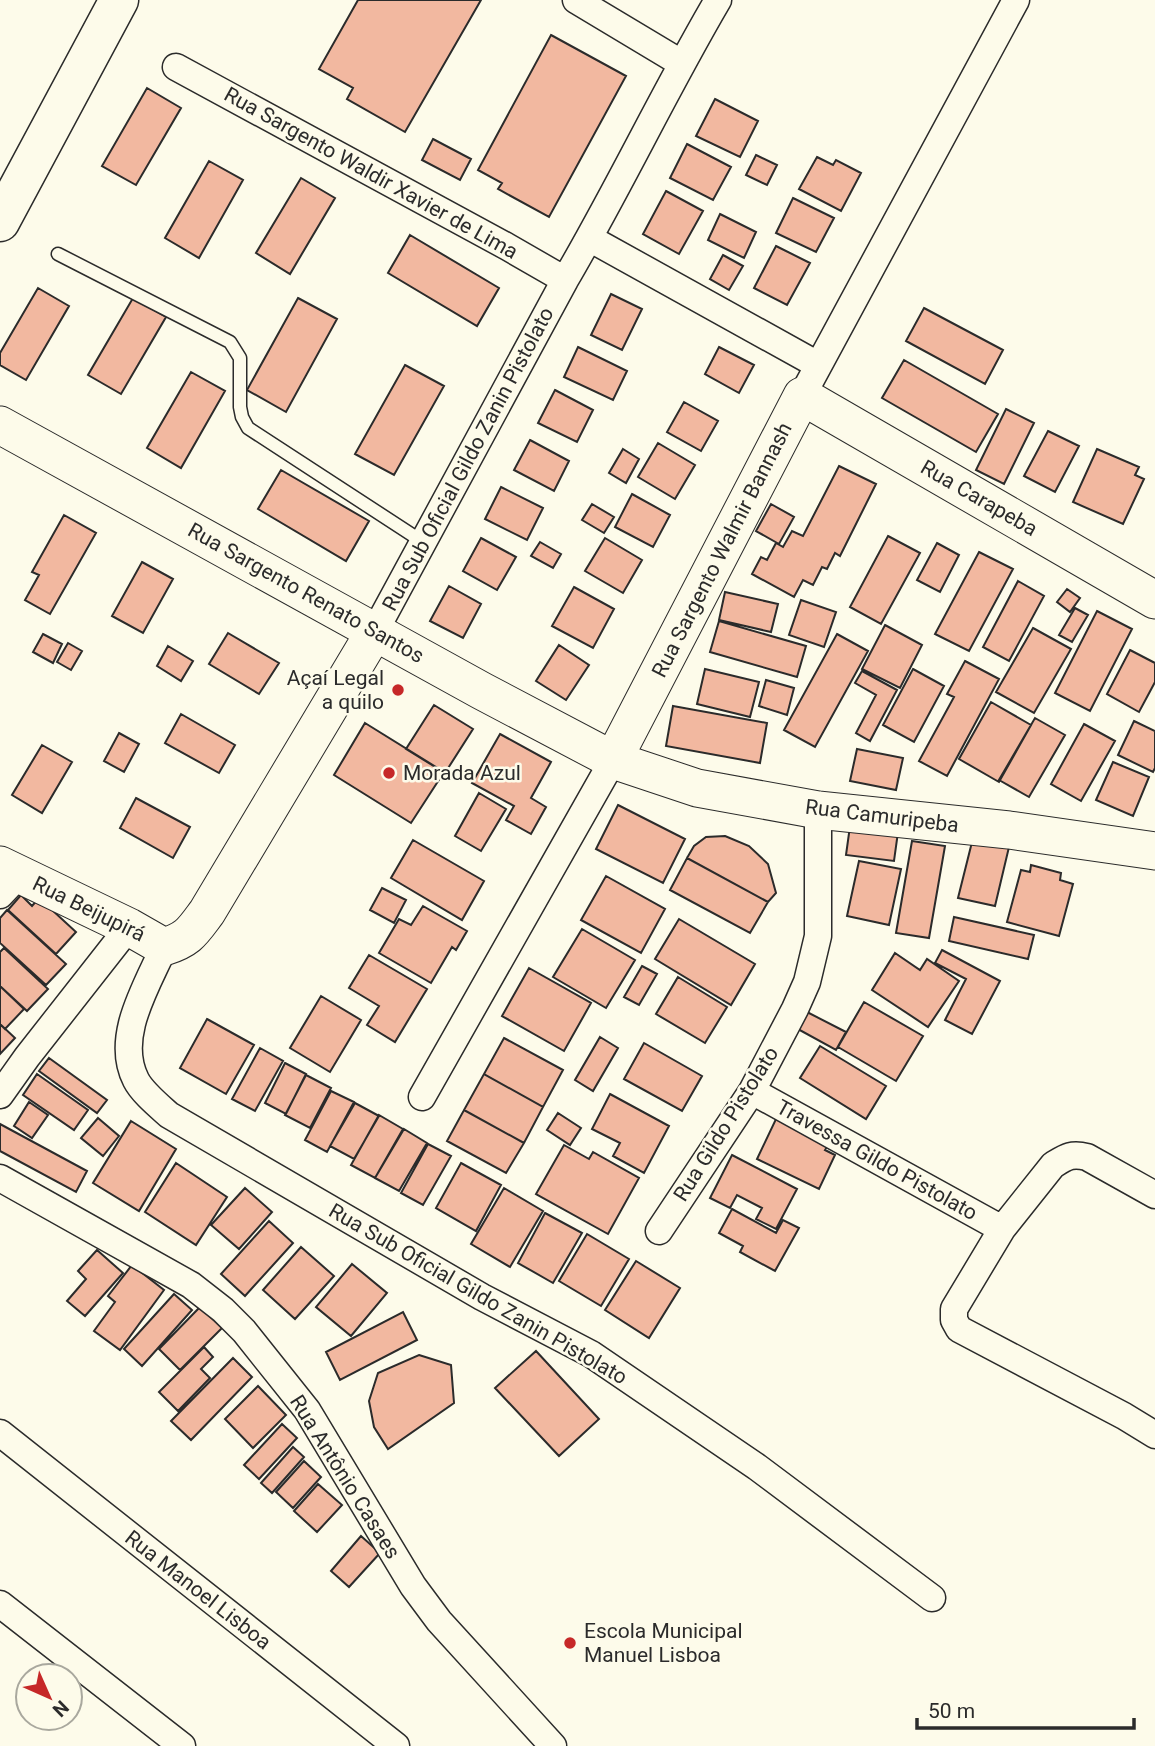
<svg xmlns="http://www.w3.org/2000/svg" width="1155" height="1746" font-family="Roboto,sans-serif">
  <style>
    .building { fill: #f2b8a0; stroke: #2b2b2b; stroke-width: 2 }
    .lines { fill: none; stroke-linecap: round; stroke-linejoin: round }
    .service-casing { stroke: #2b2b2b; stroke-width: 15 }
    .minor-casing { stroke: #2b2b2b; stroke-width: 29 }
    .secondary-casing { stroke: #2b2b2b; stroke-width: 39 }
    .primary-casing { stroke: #2b2b2b; stroke-width: 41 }
    .service { stroke: #fdfbea; stroke-width: 12 }
    .minor { stroke: #fdfbea; stroke-width: 26 }
    .secondary { stroke: #fdfbea; stroke-width: 37 }
    .primary { stroke: #fdfbea; stroke-width: 38 }
    .poi-dot { fill: #c62828; stroke: #fdfbea; stroke-width: 2.5 }
    .labels { text-anchor: middle; dominant-baseline: central; stroke-width: 5; stroke-linejoin: round; paint-order: stroke }
    .street-label { font-size: 21px; fill: #2b2b2b; stroke: #fdfbea }
    .poi-label { font-size: 21px; fill: #2b2b2b; stroke: #fdfbea; text-anchor: start }
  </style>
  <rect width="100%" height="100%" fill="#fdfbea"/>
  <path class="building" d="M358 0H481L405 132 347 99 353 88 319 69Z
    M551 35 626 76 549 217 498 189 502 183 478 170Z
    M147 88 181 108 136 185 102 166Z
    M715 99 758 121 740 157 696 136Z
    M433 139 471 159 460 180 422 160Z
    M687 144 731 167 713 200 670 178Z
    M756 155 777 165 767 185 746 175Z
    M817 157 833 165 836 160 861 173 841 211 799 189Z
    M209 161 243 180 199 258 165 238Z
    M301 178 335 198 290 274 256 253Z
    M666 191 703 211 679 254 643 234Z
    M793 198 834 218 816 252 776 233Z
    M720 214 756 232 744 258 708 240Z
    M410 235 499 288 477 326 388 273Z
    M776 246 810 263 787 305 754 288Z
    M723 255 743 266 729 290 710 279Z
    M38 288 69 306 26 380 0 365V353Z
    M611 294 642 309 622 350 591 335Z
    M133 298 166 317 121 394 88 375Z
    M298 298 337 319 286 412 247 390Z
    M924 308 1003 350 985 384 906 341Z
    M578 347 627 371 613 400 564 377Z
    M719 347 754 365 739 393 705 374Z
    M904 360 998 414 976 452 882 398Z
    M405 365 444 386 394 475 355 454Z
    M191 372 225 391 181 468 147 448Z
    M555 390 593 410 577 442 538 423Z
    M684 402 718 421 701 451 667 432Z
    M1006 409 1034 423 1004 484 976 470Z
    M1048 431 1079 446 1055 492 1024 476Z
    M530 440 569 461 554 491 514 470Z
    M658 443 695 465 675 499 638 477Z
    M623 449 639 459 626 483 609 473Z
    M1097 449 1139 467 1135 475 1144 479 1123 524 1073 502Z
    M839 466 876 484 840 556 835 553 827 569 822 567 813 585 803 580 794 597 752 574 761 557 767 560 776 543 783 547 792 531 803 536Z
    M281 470 369 521 346 561 258 509Z
    M501 487 543 508 527 540 485 519Z
    M632 494 670 515 653 547 615 527Z
    M592 504 614 517 604 533 582 520Z
    M771 504 794 517 779 544 756 531Z
    M64 515 96 533 50 614 25 600 39 575 32 572Z
    M888 536 920 553 881 624 850 607Z
    M481 538 516 557 497 590 463 571Z
    M605 538 642 560 623 593 585 571Z
    M540 542 561 554 553 568 531 556Z
    M937 543 959 555 940 592 917 580Z
    M979 552 1013 569 969 651 935 634Z
    M142 562 173 579 143 633 112 616Z
    M1018 581 1044 596 1009 661 983 647Z
    M449 586 481 604 463 638 430 621Z
    M574 587 614 609 593 648 552 626Z
    M1067 589 1080 598 1070 612 1057 602Z
    M725 592 778 604 771 632 719 620Z
    M801 600 836 612 824 647 789 635Z
    M1075 608 1088 615 1072 642 1059 635Z
    M1097 611 1132 629 1090 711 1055 693Z
    M719 621 806 646 797 677 710 652Z
    M885 625 922 645 900 688 862 669Z
    M1033 628 1071 649 1034 713 996 692Z
    M228 633 279 663 259 694 209 664Z
    M43 634 62 644 53 663 33 652Z
    M837 634 868 651 815 747 784 730Z
    M68 643 82 651 71 670 57 662Z
    M559 645 589 665 566 700 536 681Z
    M168 646 193 661 181 681 157 666Z
    M1130 650 1155 663V682L1139 712 1107 694Z
    M965 661 999 679 947 776 919 761 954 697 947 694Z
    M705 669 759 682 750 717 697 704Z
    M913 669 944 686 914 742 883 725Z
    M862 671 897 690 870 741 856 733 876 695 855 683Z
    M766 680 794 688 787 715 759 706Z
    M991 702 1031 725 999 782 959 759Z
    M434 705 473 729 445 773 406 749Z
    M673 706 767 723 760 763 666 746Z
    M181 714 235 745 219 773 165 743Z
    M1035 718 1065 735 1029 797 999 780Z
    M1134 721 1155 731V768L1153 772 1118 755Z
    M365 723 444 772 411 823 334 775Z
    M1084 724 1115 741 1081 801 1051 784Z
    M119 733 139 744 124 772 104 761Z
    M500 734 551 762 531 798 546 807 531 834 506 820 514 806 472 783Z
    M42 745 72 762 42 813 12 795Z
    M857 749 903 758 896 790 850 781Z
    M1113 762 1149 777 1133 816 1096 800Z
    M479 793 506 809 481 851 455 836Z
    M136 798 190 827 173 858 120 828Z
    M618 805 685 839 663 883 596 849Z
    M850 826 898 832 894 861 846 855Z
    M725 836 749 846 768 864 776 893 768 902 687 858 694 846 706 837Z
    M973 838 1009 847 995 906 958 898Z
    M413 840 484 881 462 920 391 878Z
    M912 841 945 846 929 938 896 933Z
    M687 858 768 902 750 933 670 890Z
    M859 861 901 869 889 925 847 916Z
    M1031 865 1061 873 1060 880 1073 884 1059 936 1007 922 1021 870 1030 872Z
    M606 876 665 909 641 953 581 920Z
    M382 888 406 900 394 923 370 910Z
    M21 895 32 906 39 898 76 932 56 954 8 910Z
    M423 906 467 931 456 950 452 947 431 983 379 953 399 919 411 925Z
    M7 910 66 964 46 985 0 943V918Z
    M954 917 1034 935 1028 959 949 941Z
    M679 919 755 964 731 1005 655 959Z
    M582 929 635 960 606 1008 553 977Z
    M4 948 48 989 27 1011 0 986V952Z
    M942 950 1000 981 972 1034 945 1020 966 979 935 963Z
    M895 953 920 970 927 959 959 981 928 1027 872 990Z
    M369 955 427 989 395 1042 367 1025 379 1006 349 988Z
    M642 966 657 974 639 1005 624 997Z
    M529 968 591 1003 564 1051 502 1016Z
    M678 977 727 1007 705 1043 656 1014Z
    M0 986 24 1009 5 1029 0 1024Z
    M321 996 361 1020 330 1072 290 1048Z
    M864 1002 923 1036 896 1081 838 1047Z
    M805 1011 846 1032 836 1050 796 1028Z
    M207 1019 254 1045 226 1094 180 1068Z
    M0 1024 15 1038 0 1054Z
    M600 1037 618 1048 593 1091 575 1080Z
    M504 1038 563 1070 543 1107 484 1074Z
    M644 1043 702 1076 682 1111 624 1079Z
    M820 1046 886 1086 866 1119 800 1078Z
    M260 1048 283 1061 255 1111 232 1099Z
    M49 1058 107 1100 97 1113 39 1071Z
    M285 1063 306 1074 286 1114 265 1103Z
    M37 1074 88 1110 74 1130 23 1095Z
    M484 1074 543 1107 524 1143 464 1110Z
    M306 1075 331 1088 310 1128 285 1115Z
    M331 1091 354 1102 327 1152 305 1140Z
    M610 1094 669 1126 644 1173 613 1156 620 1143 592 1129Z
    M29 1102 48 1115 32 1138 14 1126Z
    M355 1103 379 1116 354 1159 330 1146Z
    M464 1110 524 1143 506 1173 447 1141Z
    M558 1113 581 1128 570 1145 547 1130Z
    M379 1115 403 1129 375 1178 351 1165Z
    M98 1118 119 1136 103 1156 81 1138Z
    M776 1119 829 1144 825 1150 835 1155 819 1189 757 1159Z
    M131 1121 176 1149 139 1211 93 1183Z
    M0 1124 87 1171 76 1192 0 1151Z
    M404 1129 427 1143 399 1191 375 1178Z
    M428 1144 451 1156 423 1205 401 1193Z
    M564 1145 589 1159 593 1152 639 1178 608 1234 536 1194Z
    M732 1155 797 1189 776 1229 756 1219 762 1208 737 1195 730 1208 710 1198Z
    M176 1163 227 1197 196 1245 145 1212Z
    M461 1163 501 1185 476 1231 436 1208Z
    M245 1188 272 1212 239 1249 211 1225Z
    M504 1188 543 1211 510 1267 471 1244Z
    M732 1209 776 1233 783 1220 799 1228 775 1271 740 1252 743 1246 719 1233Z
    M545 1213 582 1233 553 1283 518 1263Z
    M269 1221 293 1243 245 1296 221 1274Z
    M587 1234 629 1259 601 1306 559 1281Z
    M301 1247 334 1276 295 1319 263 1290Z
    M97 1250 123 1273 85 1316 67 1301 86 1279 78 1271Z
    M636 1261 680 1288 649 1338 605 1310Z
    M352 1264 387 1293 351 1336 316 1307Z
    M132 1265 164 1290 120 1350 94 1331 115 1302 108 1296Z
    M174 1294 192 1310 142 1366 124 1349Z
    M200 1307 222 1328 180 1370 159 1349Z
    M403 1312 417 1340 340 1380 326 1352Z
    M204 1347 213 1357 201 1369 210 1378 178 1411 159 1392Z
    M536 1351 599 1419 559 1456 495 1388Z
    M419 1355 451 1365 454 1403 388 1449 374 1427 369 1401 378 1373Z
    M233 1358 252 1377 191 1440 171 1421Z
    M258 1386 286 1415 253 1448 225 1419Z
    M282 1424 297 1438 259 1479 244 1465Z
    M293 1447 304 1457 272 1493 261 1483Z
    M304 1461 321 1477 293 1508 276 1492Z
    M318 1484 342 1505 317 1532 294 1511Z
    M361 1536 380 1553 349 1587 331 1571Z"/>
  <g class="lines">
    <defs>
      <path id="service" d="M58 254 230 342 240 358V407L242 417 248 428 423 542"/>
      <path id="minor" d="M576 0 681 63
        M176 67 506 246 565 280
        M589 238 818 365
        M802 396 1016 0
        M375 631 565 280C619 188 664 92 718 0
        M0 895 19 875
        M164 947C147 986 114 1037 136 1080 142 1092 159 1106 169 1115L482 1297 591 1354 757 1467 932 1598
        M752 1091 1002 1229
        M0 1095 27 1057 129 927
        M422 1097 613 760
        M0 1178 191 1285 223 1310 244 1331 307 1410 413 1586 439 1621 553 1746
        M1155 1195 1087 1157C1071 1153 1066 1157 1053 1165L1002 1229 954 1309V1320L959 1329 1124 1416 1155 1435
        M659 1231 752 1091 795 1009 807 982 818 936V810
        M0 1433 396 1746
        M0 1604 182 1746"/>
      <path id="secondary" d="M0 425 482 691 613 760 697 788 818 810 1009 830 1155 851
        M613 760 802 396 1155 600
        M0 865 129 927 164 947C189 939 192 932 207 912L375 631"/>
      <path id="primary" d="M0 222 119 0"/>
    </defs>
    <use href="#service" class="service-casing"/>
    <use href="#minor" class="minor-casing"/>
    <use href="#secondary" class="secondary-casing"/>
    <use href="#primary" class="primary-casing"/>
    <use href="#service" class="service"/>
    <use href="#minor" class="minor"/>
    <use href="#secondary" class="secondary"/>
    <use href="#primary" class="primary"/>
  </g>
  <g class="poi-dot">
    <circle cx="398" cy="690" r="7"/>
    <circle cx="389" cy="773" r="7"/>
    <circle cx="570" cy="1643" r="7"/>
  </g>
  <g class="labels">
    <g class="street-label">
      <text transform="translate(371 173) rotate(29)">Rua Sargento Waldir Xavier de Lima</text>
      <text transform="translate(468 459) rotate(-62)">Rua Sub Oficial Gildo Zanin Pistolato</text>
      <text transform="translate(979 498) rotate(30)">Rua Carapeba</text>
      <text transform="translate(722 550) rotate(-63)">Rua Sargento Walmir Bannash</text>
      <text transform="translate(306 593) rotate(29)">Rua Sargento Renato Santos</text>
      <text transform="translate(882 816) rotate(7)">Rua Camuripeba</text>
      <text transform="translate(89 909) rotate(26)">Rua Beijupirá</text>
      <text transform="translate(726 1124) rotate(-58)">Rua Gildo Pistolato</text>
      <text transform="translate(877 1160) rotate(29)">Travessa Gildo Pistolato</text>
      <text transform="translate(478 1294) rotate(30)">Rua Sub Oficial Gildo Zanin Pistolato</text>
      <text transform="translate(345 1477) rotate(58)">Rua Antônio Casaes</text>
      <text transform="translate(198 1590) rotate(38)">Rua Manoel Lisboa</text>
    </g>
    <g class="poi-label">
      <text x="384" y="678" text-anchor="end">Açaí Legal<tspan x="384" dy="24">a quilo</tspan></text>
      <text x="403" y="773">Morada Azul</text>
      <text x="584" y="1631">Escola Municipal<tspan x="584" dy="24">Manuel Lisboa</tspan></text>
    </g>
  </g>
  <g transform="translate(49 1697) rotate(135)"><circle r="33" fill="#fdfbea" stroke="#a9a89e" stroke-width="2"/>
  <path d="M0-5L12 26L0 18L-12 26Z" fill="#c62828"/>
  <text y="-10" font-size="19" font-weight="bold" text-anchor="middle" fill="#2b2b2b">N</text>
  </g>
  <path d="M917 1718v10h217v-10" fill="none" stroke="#2b2b2b" stroke-width="3.5"/>
  <text x="928" y="1718" font-size="21" fill="#2b2b2b" stroke="#fdfbea" stroke-width="5" paint-order="stroke">50 m</text>
</svg>
